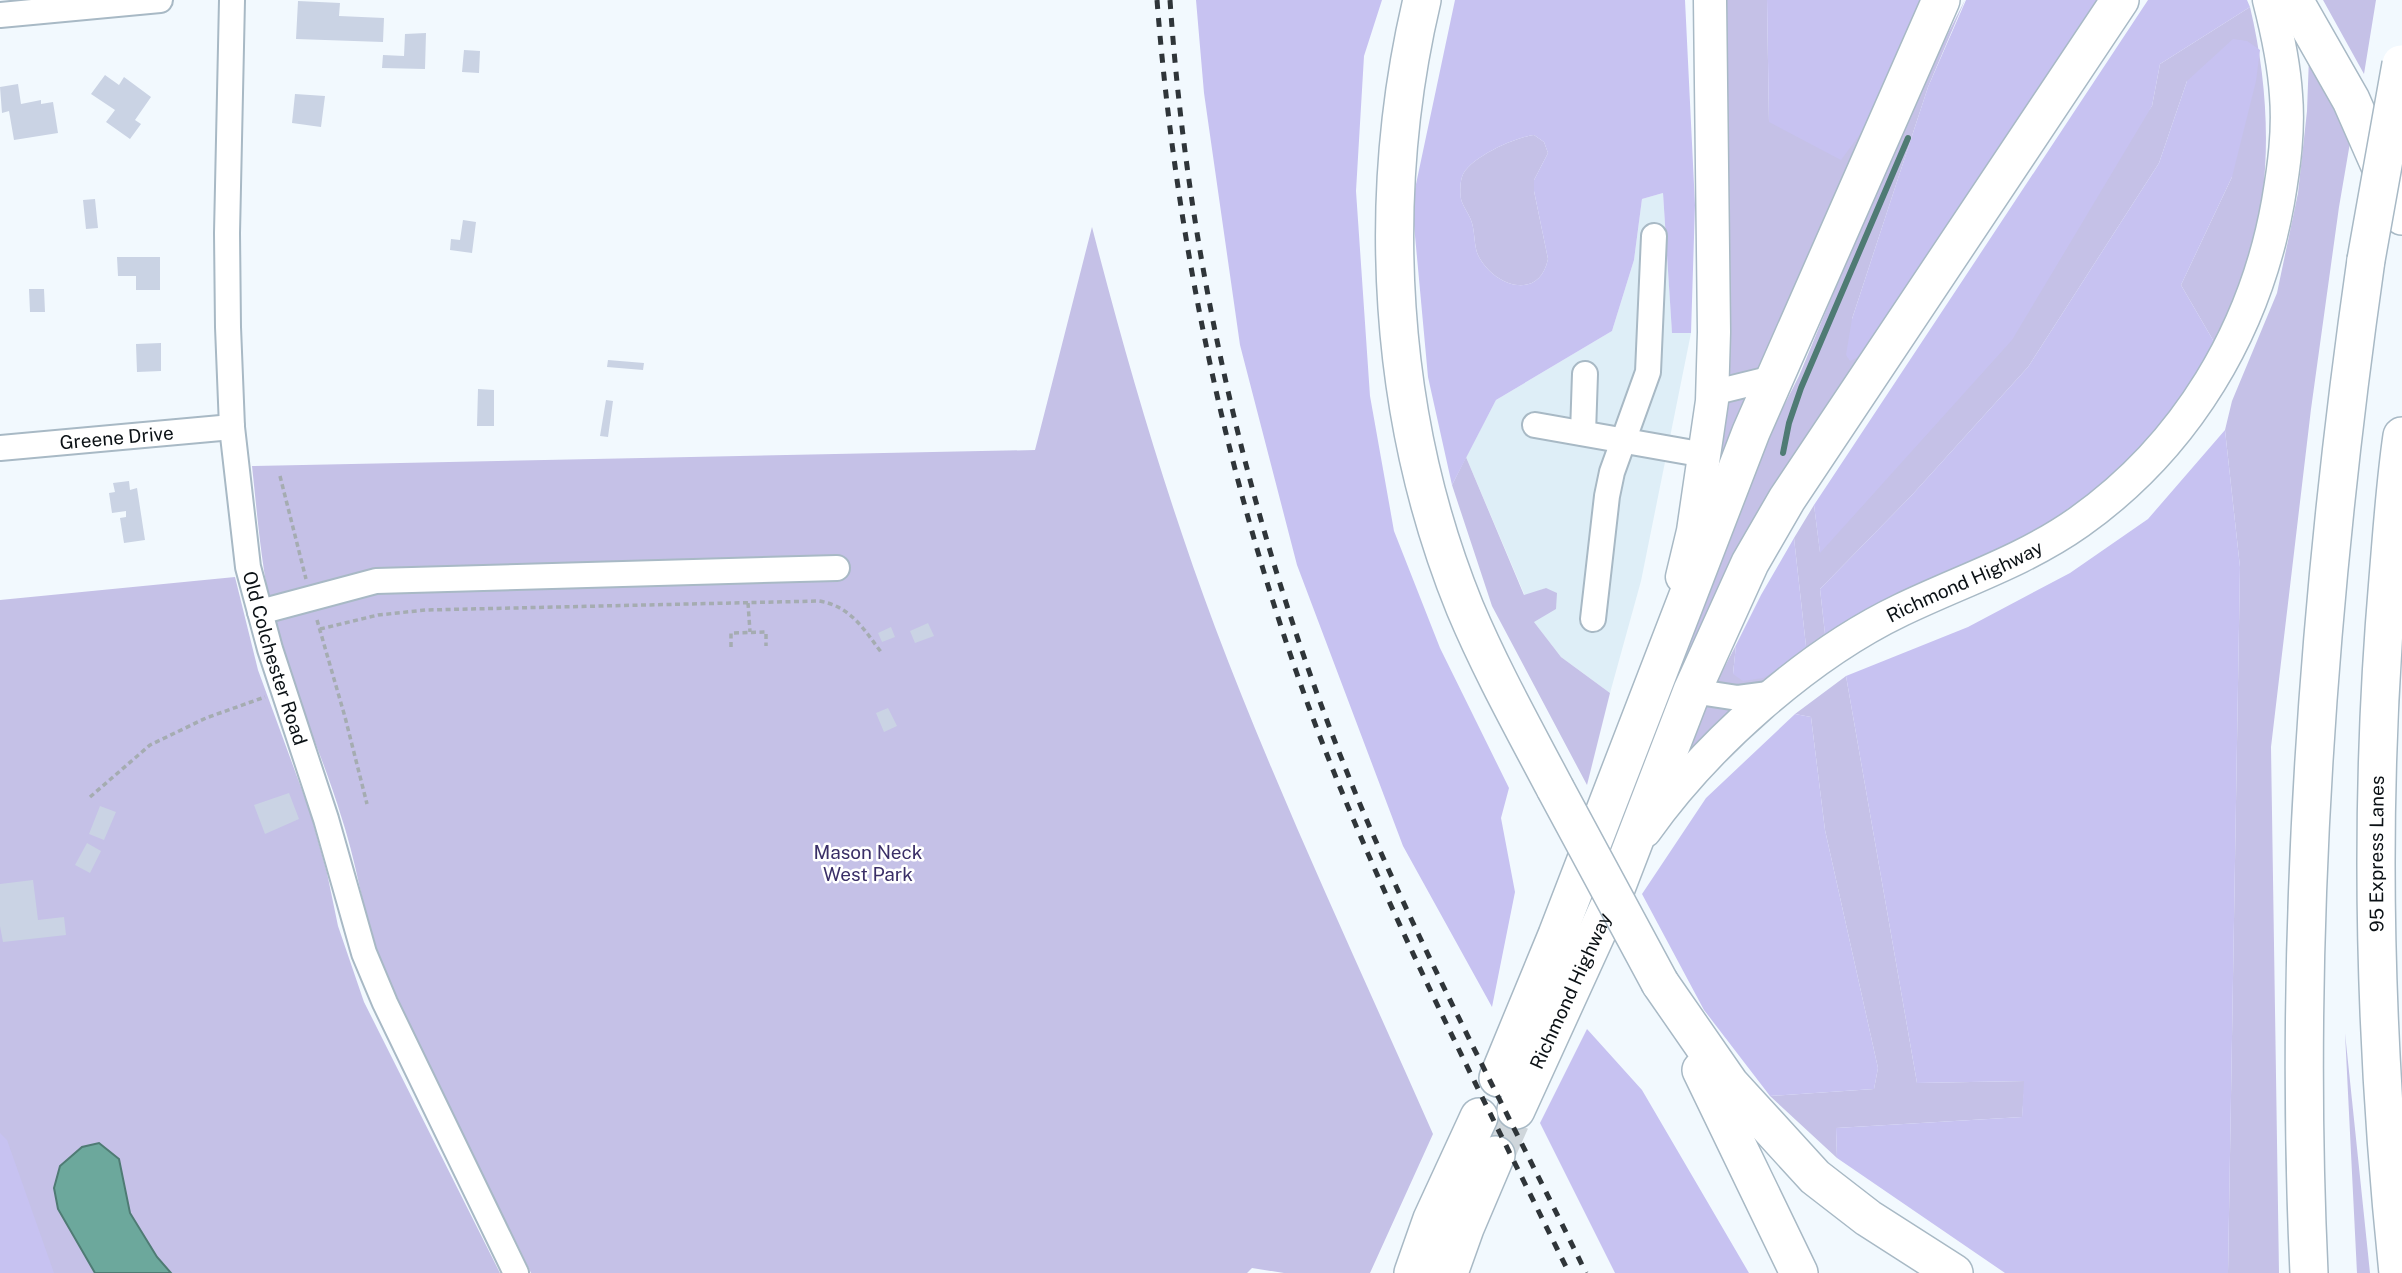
<svg xmlns="http://www.w3.org/2000/svg" width="2402" height="1273" font-family="'Public Sans',sans-serif">
  <style>
    .built { fill: #deeef7 }
    .green { fill: #c5c1e7 }
    .forest { fill: #c7c2f1; fill-rule: evenodd }
    .water { fill: #6ca89c; stroke: #4f7b74; stroke-width: 2 }
    .lines { fill: none; stroke-linecap: round; stroke-linejoin: round }
    .stream { stroke: #4f7b74; stroke-width: 6 }
    .building { fill: #cad3e4 }
    .highway-tunnel { stroke: #cfd6db; stroke-width: 37; stroke-dasharray: 37 18; stroke-linecap: butt }
    .minor-casing { stroke: #a8b9c5; stroke-width: 28 }
    .major-casing { stroke: #a8b9c5; stroke-width: 35 }
    .highway-casing { stroke: #a8b9c5; stroke-width: 40 }
    .path { stroke: #a5acb1; stroke-width: 3.5; stroke-dasharray: 5 3.5; stroke-linecap: butt }
    .minor { stroke: #fff; stroke-width: 24 }
    .major { stroke: #fff; stroke-width: 32 }
    .highway { stroke: #fff; stroke-width: 37 }
    .rail { stroke: #2f3539; stroke-width: 5; stroke-dasharray: 9 9; stroke-linecap: butt }
    .highway-bridge-casing { stroke: #a8b9c5; stroke-width: 40; stroke-linecap: butt }
    .highway-bridge { stroke: #fff; stroke-width: 37 }
    .labels { text-anchor: middle; dominant-baseline: central; stroke-width: 5; stroke-linejoin: round; paint-order: stroke }
    .street-label { font-size: 19px; fill: #0b1115; stroke: #fff }
    .park-label { font-size: 19px; fill: #3a2f67; stroke: #fff }
  </style>
  <rect width="100%" height="100%" fill="#f2f9fe"/>
  <path class="built" d="M1663 193 1672 332 1691 333 1641 581 1610 693 1561 657 1533 621 1546 588 1525 596 1466 457 1496 400 1612 331 1634 260 1642 199Z"/>
  <path class="green" d="M1723 0H1767L1769 122 1874 115 1700 534 1727 311 1728 123Z
    M1965 0 1928 87 1852 319 1867 353 1590 924 1558 968 1764 445 1799 376 1910 108Z
    M2323 0H2376L2364 74Z
    M2250 7C2272 100 2273 196 2242 287 2235 308 2225 327 2217 347L2181 285 2232 177 2187 81 2159 163 2028 367 1911 496 1820 589 1826 643 1666 789 1688 737 1736 645 1733 674 1807 655 1794 538 1814 505 1820 552 2152 106 2160 64Z
    M2309 57 2352 131 2339 207 2311 409 2271 747 2279 1273H2228L2240 567 2225 430 2232 401 2277 293 2298 193 2307 111Z
    M1534 135 1544 142 1548 153 1534 180V191L1548 259C1539 302 1493 286 1478 255 1474 246 1475 233 1472 223 1470 215 1463 207 1461 199 1460 193 1460 183 1462 177 1468 158 1516 137 1534 135Z
    M1092 227C1127 363 1166 496 1215 627 1280 799 1359 966 1433 1134L1370 1273H1284L1252 1268 1247 1273H531C484 1174 427 1079 386 977 365 927 359 871 342 819 323 756 295 697 277 633 262 579 258 521 252 466L1035 450Z
    M1466 457 1524 595 1546 588 1557 593 1556 609 1534 622 1561 657 1610 693 1587 785 1492 606 1452 485Z
    M235 577 258 670 310 812 327 873 338 926 364 1002 500 1273H0V600Z
    M1846 676 1917 1083 2025 1081 2022 1117 1836 1128 1837 1158 1770 1096 1874 1089 1878 1068 1825 830 1811 717 1795 714Z
    M2345 1033 2370 1273H2357Z"/>
  <path class="forest" d="M1196 0H1382L1364 56 1356 191 1370 396 1394 531 1440 648 1509 788 1501 818 1515 892 1492 1007 1403 846 1297 565 1240 345 1204 93Z
    M1455 0H1685L1695 205 1691 333H1672L1663 193 1642 199 1634 260 1612 331 1496 400 1452 485 1428 377 1412 203ZM1534 135 1544 142 1548 153 1534 180V191L1548 259C1539 302 1493 286 1478 255 1474 246 1475 233 1472 223 1470 215 1463 207 1461 199 1460 193 1460 183 1462 177 1468 158 1516 137 1534 135Z
    M1767 0H1925L1874 115 1841 160 1769 122Z
    M1966 0H2109L1867 353 1850 361 1846 355 1852 319 1928 87Z
    M2148 0H2247L2250 7 2160 64 2152 106 2012 340 1820 553 1814 505Z
    M2233 39 2247 41 2260 50 2256 81 2232 177 2181 285 2217 347 2179 410 2081 508 1826 643 1820 589 1911 496 2028 367 2159 163 2187 81Z
    M2225 430 2240 567 2228 1273H2005L1837 1158 1836 1128 2022 1117 2024 1081 1917 1083 1846 676 1968 627 2070 573 2148 519Z
    M1794 538 1807 655 1763 678 1743 681 1733 674 1736 645 1761 595Z
    M1795 714 1811 717 1825 830 1878 1068 1874 1089 1770 1096 1704 1010 1642 894 1706 798Z
    M1587 1029 1642 1090 1749 1273H1615L1540 1123Z
    M0 1133 7 1140 54 1273H0Z"/>
  <path class="water" d="M99 1143 119 1159 130 1213 157 1257 171 1273H95L58 1209 54 1188 60 1166 82 1147Z"/>
  <g class="lines">
    <path class="stream" d="M1783 453 1789 423 1801 388 1908 138"/>
  </g>
  <path class="building" d="M298 1 340 3 339 16 384 18 383 42 296 39Z
    M426 33 425 69 382 68 383 55 404 56 405 34Z
    M464 50 480 51 479 73 462 72Z
    M105 75 119 85 124 77 151 97 135 120 141 124 130 139 106 122 115 110 91 94Z
    M18 84 21 104 41 100V104L53 102 58 133 14 140 9 111 2 113 0 87Z
    M295 94 325 96 321 127 292 123Z
    M95 199 98 228 86 229 83 200Z
    M463 220 476 222 472 253 450 250 451 239 460 240Z
    M117 257H160V290H136V276H118Z
    M29 289H44L45 312H30Z
    M161 343V371L137 372 136 344Z
    M608 360 644 363 643 370 607 367Z
    M478 389 494 390V426H477Z
    M606 400 613 401 608 437 600 436Z
    M129 481 130 490 137 488 145 540 124 543 120 518 126 517V511L112 513 109 493 115 492 113 483Z
    M928 623 934 636 915 643 910 631Z
    M891 627 895 637 882 642 878 633Z
    M888 708 897 726 884 732 876 713Z
    M289 793 299 819 265 834 254 805Z
    M100 806 116 812 104 840 89 834Z
    M87 843 101 851 90 873 75 865Z
    M33 880 38 920 64 917 66 935 3 942 0 926V884Z"/>
  <g class="lines">
    <path class="highway-tunnel" d="M1496 1155 1516 1110"/>
    <defs>
      <g id="minor">
        <path id="s1" d="M232 0 227 233 228 327 232 427 248 567 270 649 326 819 364 953 385 1003 516 1273"/>
        <path d="M0 15 160 0"/>
        <path d="M1712 393 1777 377"/>
        <path d="M1535 425 1705 455"/>
        <path d="M1583 433 1585 374"/>
        <path id="s2" d="M0 448 232 427"/>
        <path d="M260 612 376 581 837 568"/>
        <path d="M1593 619 1607 496 1612 472 1648 372 1654 236"/>
        <path d="M1692 691 1738 698 1776 693"/>
      </g>
      <g id="major">
        <path d="M1682 577 1693 531 1712 401 1714 332 1710 0"/>
        <path id="s3" d="M1645 831C1705 746 1807 655 1901 610 1961 581 2024 561 2079 522 2186 446 2255 331 2278 202 2284 167 2289 131 2286 95 2284 63 2277 31 2269 0"/>
      </g>
      <g id="highway">
        <path d="M1422 0C1375 199 1388 419 1465 608 1491 670 1524 729 1555 788"/>
        <path d="M2294 0 2351 100 2402 216"/>
        <path d="M1660 983 1730 1084 1815 1177 1868 1218 1954 1273"/>
        <path d="M1701 1070 1799 1273"/>
        <path d="M1498 1078 1557 935 1751 432 1941 0"/>
        <path id="s4" d="M1516 1110 1610 904 1692 691 1750 563 1787 499 2120 0"/>
        <path d="M1413 1273 1432 1219 1479 1117"/>
        <path d="M1449 1273 1465 1228 1496 1155"/>
        <path d="M2309 1273C2293 934 2318 595 2366 260"/>
        <path id="s5" d="M2398 1273C2374 1042 2368 810 2388 579 2392 531 2395 484 2402 436"/>
      </g>
    </defs>
    <use href="#minor" class="minor-casing"/>
    <use href="#major" class="major-casing"/>
    <use href="#highway" class="highway-casing"/>
    <path class="path" d="M280 476 306 579
      M748 603 750 632
      M317 620 345 717 367 804
      M320 629 378 615 426 610 819 601C850 606 863 628 881 652
      M731 647V633L766 632V646
      M90 797 150 745 206 718 265 697"/>
    <use href="#minor" class="minor"/>
    <use href="#major" class="major"/>
    <use href="#highway" class="highway"/>
    <path class="rail" d="M1157 0C1176 243 1227 484 1311 713 1383 906 1479 1089 1569 1273
      M1170 0C1189 277 1255 553 1362 809 1429 967 1511 1119 1586 1273"/>
    <defs>
      <path id="highway-bridge" d="M2366 260 2401 64
        M1555 788 1660 983"/>
    </defs>
    <use href="#highway-bridge" class="highway-bridge-casing"/>
    <use href="#highway-bridge" class="highway-bridge"/>
  </g>
  <g class="labels">
    <g class="street-label">
      <text stroke="none"><textPath href="#s2" startOffset="117">Greene Drive</textPath></text>
      <text stroke="none"><textPath href="#s3" startOffset="411">Richmond Highway</textPath></text>
      <text stroke="none"><textPath href="#s1" startOffset="663">Old Colchester Road</textPath></text>
      <text stroke="none"><textPath href="#s5" startOffset="420">95 Express Lanes</textPath></text>
      <text stroke="none"><textPath href="#s4" startOffset="131">Richmond Highway</textPath></text>
    </g>
    <g class="park-label">
      <text x="868" y="852">Mason Neck<tspan x="868" dy="22">West Park</tspan></text>
    </g>
  </g>
</svg>
